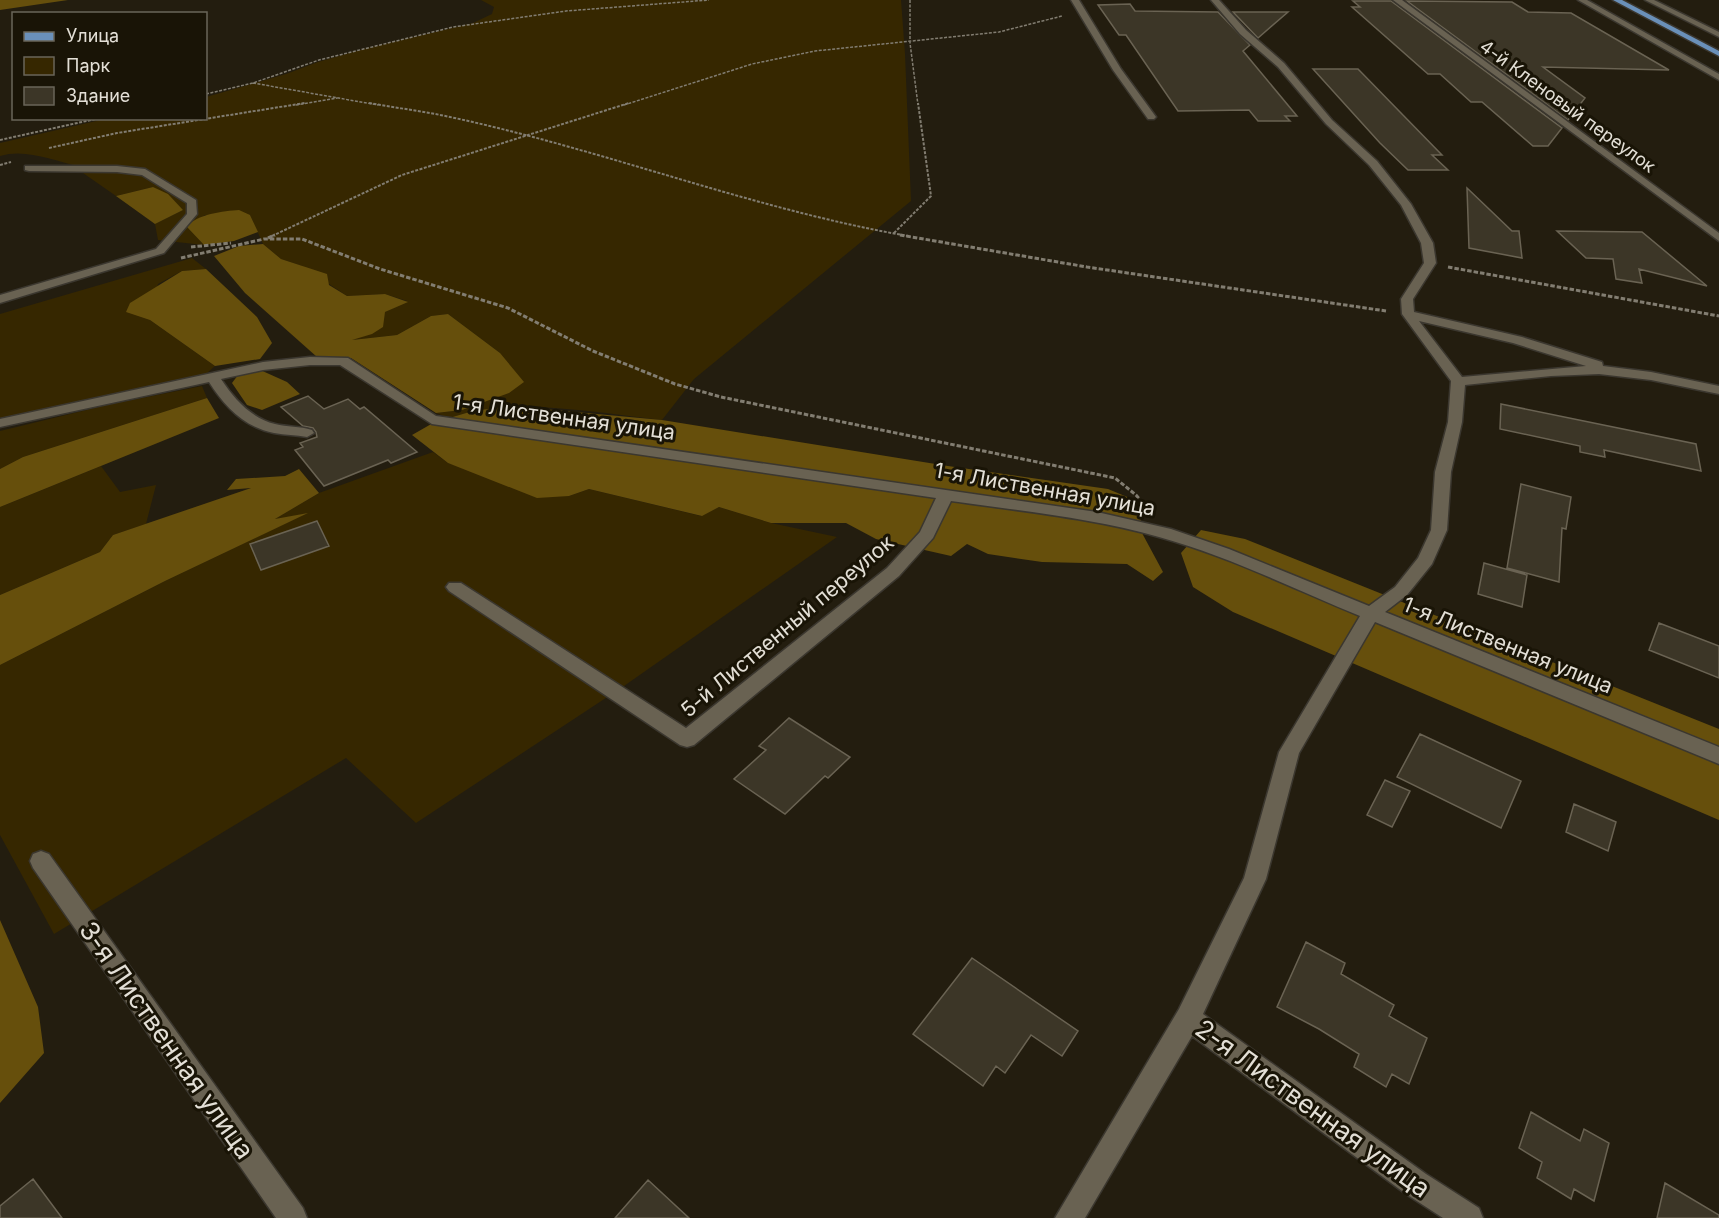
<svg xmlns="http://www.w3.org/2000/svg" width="1719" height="1218" font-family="Inter,sans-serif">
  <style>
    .green { fill: #362700 }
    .forest { fill: #664f0c }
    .building { fill: #3c3627; stroke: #6a6353; stroke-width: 1.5 }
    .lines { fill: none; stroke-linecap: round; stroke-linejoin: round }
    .minor-casing { stroke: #3b372f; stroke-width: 3 }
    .major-casing { stroke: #3b372f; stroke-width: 3 }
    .path-far2 { stroke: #827d71; stroke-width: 1.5; stroke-dasharray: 3 1.5; stroke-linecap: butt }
    .path-far1 { stroke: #827d71; stroke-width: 2; stroke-dasharray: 3 1.5; stroke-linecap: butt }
    .path { stroke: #827d71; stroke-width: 3; stroke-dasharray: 4.5 2; stroke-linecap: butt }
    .minor { fill: #696252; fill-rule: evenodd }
    .major { fill: #6a90b9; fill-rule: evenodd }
    .labels { text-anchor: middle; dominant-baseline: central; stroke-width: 6; stroke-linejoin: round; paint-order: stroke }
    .far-street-label { font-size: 18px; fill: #e3dfd6; stroke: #191406 }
    .street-label { font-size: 21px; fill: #e3dfd6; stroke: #191406 }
    .near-street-label { font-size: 26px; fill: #e3dfd6; stroke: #191406 }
  </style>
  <rect width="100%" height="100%" fill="#231d0f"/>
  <path class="green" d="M481 0H901L905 54 911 201 694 379 662 420C593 413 517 396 449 418L436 413 462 410 500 353 448 314 431 316 397 335 344 341 385 312 407 301 385 294 347 296 302 266 281 259 263 244 250 215H205L187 227 204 245 158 240 155 224 183 210 153 187 116 196 83 173 103 171 134 172 136 167C117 166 97 169 79 166 53 161 26 148 0 156V143L105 119 206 118V97L286 74 318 62 364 49 473 23 492 14 494 7Z
    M192 258 206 269 182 271 158 284 150 320 215 366 206 374 0 419V314Z
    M202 386 207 398 23 457 0 469V431L107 405Z
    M433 452 448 463 569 496 589 489 701 516 719 507 771 523 837 537 624 686 416 823 346 758 54 934 0 835V665L165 581 305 514 273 520 319 493Z
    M101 466 120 492 156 485 146 524 113 535 100 552 0 595V507Z"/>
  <path class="forest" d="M0 0H68L0 10Z
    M153 187 168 194 183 210 155 224 116 196Z
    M239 210 250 215 258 232 234 241 204 245 187 227C196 214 224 211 239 210Z
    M263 244 281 259 327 274 329 285 347 296 385 294 408 302 385 312 383 327 372 334 352 340 397 335 431 316 448 314 500 353 524 382 509 393 462 410 436 413 351 358 317 357 245 293 214 256 239 246Z
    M206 269 257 317 272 343 260 359 215 366 150 320 126 312 130 303 182 271Z
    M258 369 287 382 300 394 262 410 247 405 232 383 238 375Z
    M207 398 219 418 0 507V469L23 457Z
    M510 406 662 420 948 466 1108 489 1137 501 1141 522 449 418 473 411Z
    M433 423 1081 519 1142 533 1163 572 1153 581 1127 564 1042 562 988 554 967 544 951 556 876 539 846 523H771L719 507 702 516 589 489 569 496 537 498 448 463 412 435Z
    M299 469 319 493 275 519 308 513 165 581 0 665V595L100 552 113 535 251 488 227 490 236 479 285 476Z
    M1201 530 1245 539 1719 729V820L1233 612 1193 587 1181 553Z
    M0 920 38 1007 44 1053 0 1103Z"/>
  <path class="building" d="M1353 1H1391L1562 128 1548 146H1533L1482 102H1471L1440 74H1428L1352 7H1360Z
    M1407 1 1512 2 1528 12 1571 13 1669 70 1543 67 1585 98 1568 120Z
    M1130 4 1135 11 1218 12 1250 45 1243 51 1297 116H1285L1290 121H1258L1249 110 1178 111 1126 35H1119L1098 5Z
    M1233 12H1288L1258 38Z
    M1313 69H1358L1442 155H1432L1448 170H1408L1380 143Z
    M1467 188 1512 231H1519L1522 258 1469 248Z
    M1557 231 1642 232 1707 286 1639 269 1642 283 1616 279 1613 259 1586 258Z
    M308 396 324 409 348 399 360 409 364 407 417 452 391 463 388 460 324 486 295 450 303 447 300 443 317 437 316 432 313 428 303 426 281 407Z
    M1501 404 1696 444 1701 471 1604 450 1605 457 1580 452V446L1500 429Z
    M1521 484 1571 497 1566 529 1562 528 1559 582 1507 568Z
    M317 521 329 546 261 570 250 544Z
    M1484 563 1527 575 1522 607 1478 594Z
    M1659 623 1719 646V678L1649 650Z
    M789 718 850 757 828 778 825 776 785 814 734 779 766 750 759 746Z
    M1420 734 1521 781 1501 828 1397 777Z
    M1385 780 1410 791 1392 827 1367 815Z
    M1574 804 1616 822 1608 851 1566 832Z
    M1306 942 1345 963 1341 974 1394 1005 1389 1016 1427 1038 1409 1084 1392 1074 1386 1087 1354 1067 1359 1054 1319 1029 1277 1007Z
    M972 958 1078 1031 1062 1056 1031 1035 1005 1073 996 1066 983 1086 913 1034Z
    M1531 1112 1580 1141 1584 1129 1609 1143 1594 1201 1574 1189 1571 1199 1537 1178 1542 1162 1519 1148Z
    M33 1179 62 1218H0V1206Z
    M648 1180 689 1218H615Z
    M1665 1183 1719 1215V1218H1657Z"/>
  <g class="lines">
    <defs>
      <path id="minor" d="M1071 0H1079L1121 69 1156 117 1154 119H1148L1113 70Z
        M1211 0H1219L1246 30 1284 63 1332 120 1377 161 1411 204 1433 243 1436 263 1413 299 1414 312 1522 337 1602 362 1603 366 1651 372 1719 386V394L1651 380 1599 374 1551 376 1465 385 1462 422 1451 472 1447 530 1432 564 1407 595 1385 612 1719 747V764L1375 622 1299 753 1266 879 1203 1014 1426 1174 1479 1208 1483 1218H1443L1406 1194 1192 1036 1085 1218H1055L1179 1009 1244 878 1279 752 1360 616C1294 589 1228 556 1159 537 1092 518 1021 511 951 501L933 538 899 576 694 745 687 747 680 745 449 591 446 587 449 583H461L686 728 887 568 920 532 936 498 432 424 340 365H310L263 370 221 379C234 399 251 418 275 424 287 427 300 426 312 430L314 433 307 437C296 435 285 435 274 433 244 427 225 407 209 382L0 427V419L263 362 310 357 348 358 436 416 1097 512 1171 529 1229 549 1369 606 1395 587 1418 558 1431 530 1435 472 1448 422 1451 381 1402 314 1401 299 1424 263 1421 243 1401 205 1369 165 1326 124 1278 67 1240 34ZM1419 321 1513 343 1586 366 1462 377Z
        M1393 0H1402L1719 233V241Z
        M1578 0H1587L1719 74V80Z
        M1645 0H1654L1719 32V37Z
        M25 166H117L145 169 196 200 197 214 164 253 0 303V295L156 249 187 214V203L142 175 117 172 29 171 25 170Z
        M41 851 49 854 303 1208 307 1218H276L33 868 30 861 33 854Z"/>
      <path id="major" d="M1613 0H1622L1719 51V56Z"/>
    </defs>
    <use href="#minor" class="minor-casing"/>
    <use href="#major" class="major-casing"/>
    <path class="path-far2" d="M910 0V43L918 105
      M253 83 378 105
      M206 94 253 83 319 60 453 27 566 11 709 0
      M296 105 337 98
      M624 105 752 64 815 51 999 32 1062 16"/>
    <path class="path-far1" d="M369 103C396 108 423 111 450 117 605 150 752 209 908 236
      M0 140 100 118
      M49 148 117 133 305 103
      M0 165 11 162
      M894 233 931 196 918 103
      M272 236 402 175 629 103"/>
    <path class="path" d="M900 235 1087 267 1386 311
      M268 238 275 235
      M191 247 231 243
      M181 258 264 239H302L380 269 508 308 593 351 675 384 721 397 1115 478 1136 495 1145 506
      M1448 267 1719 316"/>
    <use href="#minor" class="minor"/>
    <use href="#major" class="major"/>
  </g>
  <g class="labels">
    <g class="far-street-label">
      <text transform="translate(1568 106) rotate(36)">4-й Кленовый переулок</text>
    </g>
    <g class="street-label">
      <text transform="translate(564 417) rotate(8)">1-я Лиственная улица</text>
      <text transform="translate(1045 489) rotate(10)">1-я Лиственная улица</text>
      <text transform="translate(787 626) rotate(-40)">5-й Лиственный переулок</text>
      <text transform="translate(1508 645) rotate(22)">1-я Лиственная улица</text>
    </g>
    <g class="near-street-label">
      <text transform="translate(167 1040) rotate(55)">3-я Лиственная улица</text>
      <text transform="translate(1313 1108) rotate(36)">2-я Лиственная улица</text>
    </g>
  </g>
  <rect x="12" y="12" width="195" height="108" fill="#191406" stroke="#6a6559" stroke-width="1.5"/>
  <rect x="24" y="32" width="30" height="9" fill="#6a90b9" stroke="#6a6559" stroke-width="1.5"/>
  <text x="66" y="42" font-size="18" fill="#e3dfd6">Улица</text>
  <rect x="24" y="57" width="30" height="18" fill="#362700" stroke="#6a6559" stroke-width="1.5"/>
  <text x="66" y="72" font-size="18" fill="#e3dfd6">Парк</text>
  <rect x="24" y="87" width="30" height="18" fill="#3c3627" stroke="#6a6559" stroke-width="1.5"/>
  <text x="66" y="102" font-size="18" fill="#e3dfd6">Здание</text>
</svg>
